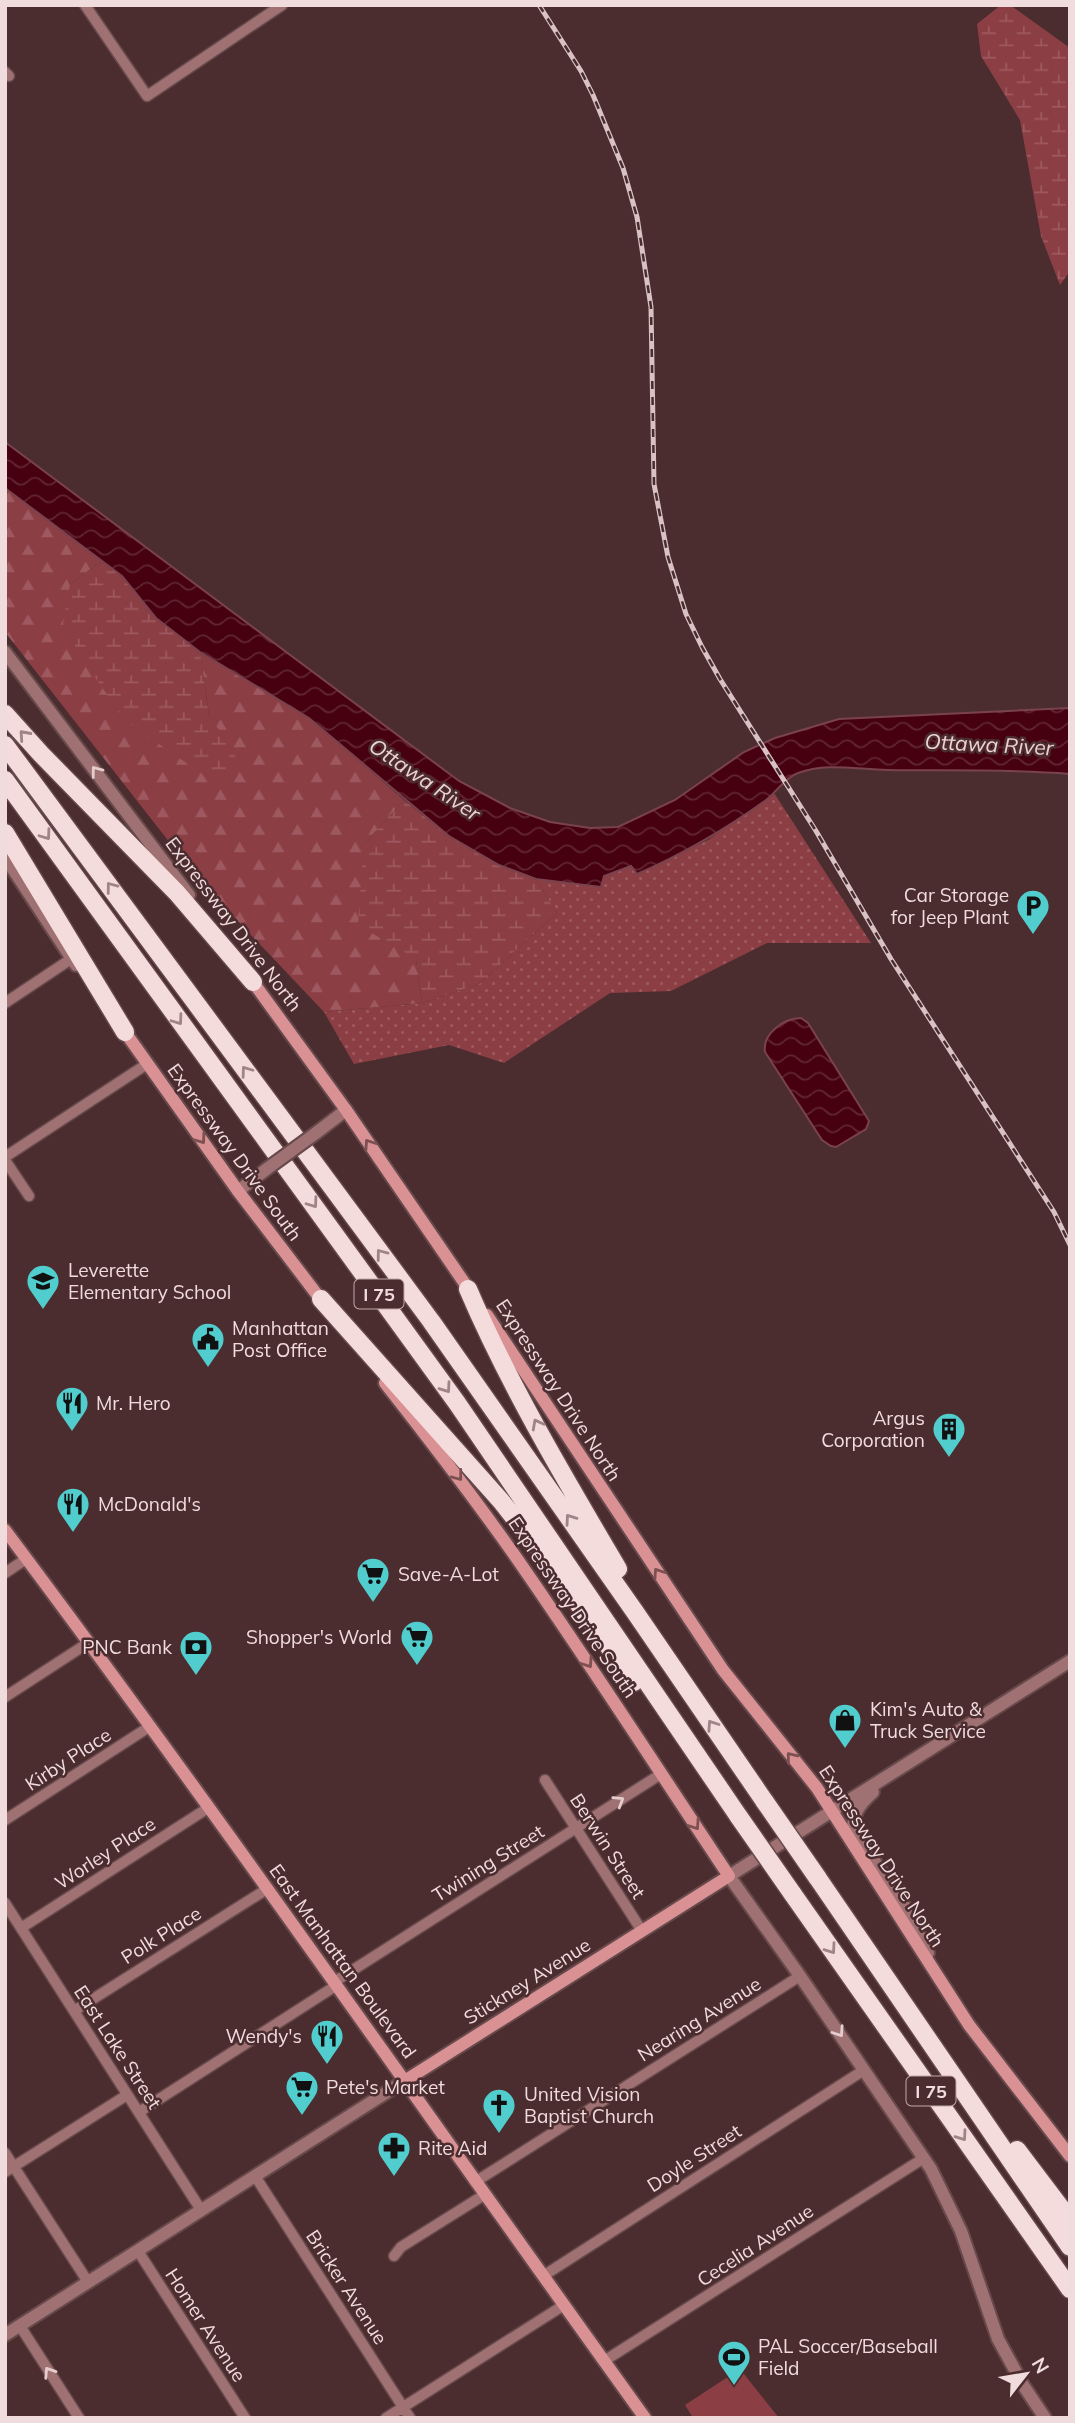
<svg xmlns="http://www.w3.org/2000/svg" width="1075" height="2423" font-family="Mulish,sans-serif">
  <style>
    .grass { fill: url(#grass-dots) }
    .forest { fill: url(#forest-firs) }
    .wetland { fill: url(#wetland-marsh) }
    .park { fill: #8c3e45 }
    .water { fill: url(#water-waves); stroke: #79424d; stroke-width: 2 }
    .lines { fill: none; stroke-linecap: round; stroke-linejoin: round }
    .minor-casing { stroke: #66494b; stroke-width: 13 }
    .tertiary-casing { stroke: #66494b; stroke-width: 16 }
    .secondary-casing { stroke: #66494b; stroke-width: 16 }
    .motorway-casing { stroke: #66494b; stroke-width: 21 }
    .minor { stroke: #9f7173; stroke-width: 10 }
    .tertiary { stroke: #9f7173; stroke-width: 12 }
    .secondary { stroke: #d99194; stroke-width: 12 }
    .motorway { stroke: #f4dcdd; stroke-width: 18 }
    .rail-casing { stroke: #d8c2c3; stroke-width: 5 }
    .rail { stroke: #4c2d2f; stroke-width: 2.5; stroke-dasharray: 8; stroke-linecap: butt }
    .tertiary-bridge-casing { stroke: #66494b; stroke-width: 16; stroke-linecap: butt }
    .motorway-bridge-casing { stroke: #66494b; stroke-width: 21; stroke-linecap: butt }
    .tertiary-bridge { stroke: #9f7173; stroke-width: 12 }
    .motorway-bridge { stroke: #f4dcdd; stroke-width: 18 }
    .oneway { stroke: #a08486 }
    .oneway2 { stroke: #e5cccd }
    .oneway3 { stroke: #7d5052 }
    .labels { text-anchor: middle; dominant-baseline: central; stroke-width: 5; stroke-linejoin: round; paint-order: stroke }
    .shield { fill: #4c2d2f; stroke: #c0a8a9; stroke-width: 2 }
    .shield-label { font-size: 18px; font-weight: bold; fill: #f1dcdd }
    .poi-label { font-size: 19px; fill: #f1dcdd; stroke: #4c2d2f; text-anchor: start }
    .street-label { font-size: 19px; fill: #f1dcdd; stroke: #4c2d2f }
    .water-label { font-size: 21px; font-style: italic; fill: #efd2d3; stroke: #4c2d2f }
  </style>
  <defs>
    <pattern id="grass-dots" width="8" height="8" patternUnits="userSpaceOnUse" patternTransform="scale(1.75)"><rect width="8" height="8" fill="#8c3e45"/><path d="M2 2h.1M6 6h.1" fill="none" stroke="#9d595f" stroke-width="1.8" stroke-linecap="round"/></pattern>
    <pattern id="forest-firs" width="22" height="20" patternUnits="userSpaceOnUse" patternTransform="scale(1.75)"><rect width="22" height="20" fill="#8c3e45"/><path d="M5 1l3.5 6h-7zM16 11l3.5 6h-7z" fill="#9d595f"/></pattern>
    <pattern id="wetland-marsh" width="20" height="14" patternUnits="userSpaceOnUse" patternTransform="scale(1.75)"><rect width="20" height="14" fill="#8c3e45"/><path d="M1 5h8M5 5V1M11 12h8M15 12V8" fill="none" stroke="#9d595f"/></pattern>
    <pattern id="water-waves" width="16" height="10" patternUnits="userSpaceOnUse" patternTransform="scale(1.75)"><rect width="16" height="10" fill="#46000f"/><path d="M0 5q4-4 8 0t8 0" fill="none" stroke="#612532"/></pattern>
  </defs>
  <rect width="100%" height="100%" fill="#4c2d2f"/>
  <path class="grass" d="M774 793 871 943H767L671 991 610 993 504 1063 449 1045 354 1064 324 1012 422 1003 479 984 557 913 536 879 601 887 604 876 631 866 637 874 708 840Z"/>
  <path class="forest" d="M5 488 102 561 70 584 240 765 209 715 200 652 309 718 404 800 364 844 416 959 422 1003 324 1012 199 880 5 632Z"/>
  <path class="wetland" d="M1001 5H1010L1070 48V271L1060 285 1041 236 1020 120 981 56 977 24Z
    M102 561 122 576 156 618 200 652 209 715 241 765 208 778 127 722 86 665 63 624 70 584Z
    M404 800 449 836 499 865 536 879 557 913 479 984 422 1003 416 959 358 925 364 844Z"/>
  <path class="park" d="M740 2369 779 2418H693L685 2405Z"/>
  <path class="water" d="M5 442 459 781 510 808 550 822 590 828 618 827 675 800 744 752 775 738 839 719 1070 708V774C1010 769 949 771 888 770 859 770 827 762 798 773 786 777 776 792 766 800 723 831 685 853 637 874L631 866 604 876 601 887 536 879 499 865 449 836 309 718 200 652 156 618 122 576 5 488Z
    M801 1018 808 1023 869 1121 866 1129 836 1147 831 1146 822 1140 765 1052C762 1034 784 1018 801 1018Z"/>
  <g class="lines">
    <defs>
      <path id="minor" d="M85 5 147 96 282 5
        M5 72 9 76
        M5 1003 71 959
        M5 1157 147 1064
        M5 1160 29 1196
        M5 1573 26 1559
        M5 1697 88 1643
        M545 1780 642 1931
        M5 1820 149 1727
        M5 1903 201 2210
        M21 1928 208 1808
        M334 1982 661 1774
        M74 2011 267 1889
        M139 2112 337 1985
        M5 2153 88 2282
        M5 2172 127 2095
        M255 2176 410 2418
        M475 2182 800 1976
        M138 2251 245 2418
        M394 2256 401 2247 484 2195
        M543 2276 864 2070
        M20 2326 79 2418
        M604 2361 924 2158
        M386 2418 564 2305"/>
      <path id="tertiary" d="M5 652 189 895
        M5 857 76 965
        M316 1133 346 1110
        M238 1191 268 1168
        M873 1792C861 1803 853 1812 853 1829L907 1910 928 1953
        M5 2335 406 2080
        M1045 2418 1023 2385 998 2339 961 2231 931 2169 800 1976 729 1876 1070 1661"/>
      <path id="secondary" d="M253 982 346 1110 472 1294
        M125 1032 238 1191 325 1305
        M487 1315 723 1670 817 1788 969 2025 1070 2156
        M385 1383C429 1439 472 1495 513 1553 587 1659 657 1768 729 1876L406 2080
        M5 1530C224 1822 432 2122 645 2418"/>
      <path id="motorway" d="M5 714 41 754 177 893 253 982
        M5 745 431 1321 635 1612 765 1802
        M5 780 457 1403 739 1817
        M5 833 125 1032
        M468 1289C509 1385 565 1479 618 1569
        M321 1299 501 1501 546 1558 634 1682
        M817 1877 1070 2247
        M792 1893 1070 2289
        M1017 2150 1070 2220"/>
    </defs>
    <use href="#minor" class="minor-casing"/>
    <use href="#tertiary" class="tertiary-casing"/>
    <use href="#secondary" class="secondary-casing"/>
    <use href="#motorway" class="motorway-casing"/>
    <use href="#minor" class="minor"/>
    <use href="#tertiary" class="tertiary"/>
    <use href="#secondary" class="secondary"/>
    <use href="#motorway" class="motorway"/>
    <defs>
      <path id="rail" d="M539 5 581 71 593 95 623 168 637 217 651 307 654 484 668 557 686 614 702 647 720 679 816 831 891 959 1054 1212 1070 1245"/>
    </defs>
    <use href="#rail" class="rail-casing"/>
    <use href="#rail" class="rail"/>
    <defs>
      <path id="tertiary-bridge" d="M268 1168 316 1133"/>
      <path id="motorway-bridge" d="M765 1802 817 1877
        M739 1817 792 1893"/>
    </defs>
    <use href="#tertiary-bridge" class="tertiary-bridge-casing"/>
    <use href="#motorway-bridge" class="motorway-bridge-casing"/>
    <use href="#tertiary-bridge" class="tertiary-bridge"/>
    <use href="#motorway-bridge" class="motorway-bridge"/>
  </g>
  <defs><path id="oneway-chevron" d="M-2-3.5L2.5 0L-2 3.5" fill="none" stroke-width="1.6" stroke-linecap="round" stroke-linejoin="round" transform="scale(1.75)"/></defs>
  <g class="oneway">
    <use href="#oneway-chevron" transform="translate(24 735) rotate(-132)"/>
    <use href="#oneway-chevron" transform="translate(46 835) rotate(54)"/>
    <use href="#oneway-chevron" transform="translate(111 887) rotate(-127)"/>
    <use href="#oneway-chevron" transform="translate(178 1020) rotate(54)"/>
    <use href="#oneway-chevron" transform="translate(246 1071) rotate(-126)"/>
    <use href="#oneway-chevron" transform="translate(313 1203) rotate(54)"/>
    <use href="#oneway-chevron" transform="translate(381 1254) rotate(-127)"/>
    <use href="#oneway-chevron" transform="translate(446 1388) rotate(55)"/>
    <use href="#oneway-chevron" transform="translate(537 1424) rotate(-118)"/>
    <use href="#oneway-chevron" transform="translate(570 1519) rotate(-125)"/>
    <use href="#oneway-chevron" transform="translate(712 1725) rotate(-124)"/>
    <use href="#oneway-chevron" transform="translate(831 1949) rotate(55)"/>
    <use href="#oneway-chevron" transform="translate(962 2136) rotate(55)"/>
  </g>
  <g class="oneway2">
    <use href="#oneway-chevron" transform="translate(96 771) rotate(-127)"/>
    <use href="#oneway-chevron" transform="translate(619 1801) rotate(-32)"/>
    <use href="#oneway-chevron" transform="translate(839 2032) rotate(56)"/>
    <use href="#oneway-chevron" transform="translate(49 2372) rotate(-123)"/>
  </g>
  <g class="oneway3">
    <use href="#oneway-chevron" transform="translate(201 1139) rotate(54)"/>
    <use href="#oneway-chevron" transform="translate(369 1144) rotate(-124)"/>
    <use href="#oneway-chevron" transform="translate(458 1476) rotate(53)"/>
    <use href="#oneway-chevron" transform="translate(658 1573) rotate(-124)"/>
    <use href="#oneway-chevron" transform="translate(588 1663) rotate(56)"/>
    <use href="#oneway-chevron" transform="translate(791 1757) rotate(-129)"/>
    <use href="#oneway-chevron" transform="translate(695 1825) rotate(56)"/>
  </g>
  <defs>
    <symbol id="parking-pin" viewBox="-11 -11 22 30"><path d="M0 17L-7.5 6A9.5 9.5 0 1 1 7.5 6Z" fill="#52cdce" stroke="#4c2d2f"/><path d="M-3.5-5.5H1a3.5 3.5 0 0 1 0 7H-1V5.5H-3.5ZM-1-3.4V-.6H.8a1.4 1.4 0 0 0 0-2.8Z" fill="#111"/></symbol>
    <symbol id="school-pin" viewBox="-11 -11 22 30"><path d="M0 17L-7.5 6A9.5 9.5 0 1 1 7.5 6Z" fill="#52cdce" stroke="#4c2d2f"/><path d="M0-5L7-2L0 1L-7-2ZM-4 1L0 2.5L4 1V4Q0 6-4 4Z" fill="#111"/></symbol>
    <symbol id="civic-pin" viewBox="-11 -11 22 30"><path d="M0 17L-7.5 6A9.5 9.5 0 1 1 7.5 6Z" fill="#52cdce" stroke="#4c2d2f"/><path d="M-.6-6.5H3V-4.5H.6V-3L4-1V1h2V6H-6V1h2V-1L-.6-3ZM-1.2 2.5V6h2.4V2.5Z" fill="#111"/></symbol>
    <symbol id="restaurant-pin" viewBox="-11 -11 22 30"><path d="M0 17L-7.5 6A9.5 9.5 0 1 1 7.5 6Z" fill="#52cdce" stroke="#4c2d2f"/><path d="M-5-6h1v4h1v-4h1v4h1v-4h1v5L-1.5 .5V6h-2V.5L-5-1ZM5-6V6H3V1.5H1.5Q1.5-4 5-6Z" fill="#111"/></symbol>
    <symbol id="building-pin" viewBox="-11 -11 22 30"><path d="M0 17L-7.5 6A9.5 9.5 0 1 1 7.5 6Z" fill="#52cdce" stroke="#4c2d2f"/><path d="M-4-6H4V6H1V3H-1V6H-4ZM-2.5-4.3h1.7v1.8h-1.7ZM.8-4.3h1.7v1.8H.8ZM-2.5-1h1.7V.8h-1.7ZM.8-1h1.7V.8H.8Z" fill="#111"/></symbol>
    <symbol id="supermarket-pin" viewBox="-11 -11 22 30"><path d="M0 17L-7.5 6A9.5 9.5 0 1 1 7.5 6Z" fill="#52cdce" stroke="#4c2d2f"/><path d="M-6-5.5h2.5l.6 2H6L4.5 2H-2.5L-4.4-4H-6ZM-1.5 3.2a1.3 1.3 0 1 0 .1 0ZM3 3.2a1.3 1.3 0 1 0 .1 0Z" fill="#111"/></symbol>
    <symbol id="bank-pin" viewBox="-11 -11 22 30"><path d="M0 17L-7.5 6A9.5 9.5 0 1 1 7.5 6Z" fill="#52cdce" stroke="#4c2d2f"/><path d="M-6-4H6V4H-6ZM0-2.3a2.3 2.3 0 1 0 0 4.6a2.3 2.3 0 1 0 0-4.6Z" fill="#111"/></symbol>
    <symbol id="shop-pin" viewBox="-11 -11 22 30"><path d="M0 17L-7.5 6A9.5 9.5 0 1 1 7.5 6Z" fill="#52cdce" stroke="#4c2d2f"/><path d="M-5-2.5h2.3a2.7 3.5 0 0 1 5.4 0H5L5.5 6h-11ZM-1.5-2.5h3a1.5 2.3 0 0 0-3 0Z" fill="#111"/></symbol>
    <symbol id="church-pin" viewBox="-11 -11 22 30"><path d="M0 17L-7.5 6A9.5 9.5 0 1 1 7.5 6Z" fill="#52cdce" stroke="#4c2d2f"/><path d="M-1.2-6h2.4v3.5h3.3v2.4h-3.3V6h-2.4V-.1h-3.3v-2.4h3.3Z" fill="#111"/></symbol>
    <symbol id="pharmacy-pin" viewBox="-11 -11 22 30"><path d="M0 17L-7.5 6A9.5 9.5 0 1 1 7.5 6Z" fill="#52cdce" stroke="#4c2d2f"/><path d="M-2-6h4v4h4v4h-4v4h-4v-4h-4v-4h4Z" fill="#111"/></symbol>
    <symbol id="stadium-pin" viewBox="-11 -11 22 30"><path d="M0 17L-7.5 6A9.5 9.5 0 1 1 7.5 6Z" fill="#52cdce" stroke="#4c2d2f"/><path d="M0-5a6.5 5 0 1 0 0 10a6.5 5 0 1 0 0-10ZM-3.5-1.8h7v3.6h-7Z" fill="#111"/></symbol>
  </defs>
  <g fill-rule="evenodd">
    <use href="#parking-pin" x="1014" y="887" width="38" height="52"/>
    <use href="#school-pin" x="24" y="1262" width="38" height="52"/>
    <use href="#civic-pin" x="189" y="1320" width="38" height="52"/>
    <use href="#restaurant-pin" x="53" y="1384" width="38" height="52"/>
    <use href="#building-pin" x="930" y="1410" width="38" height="52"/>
    <use href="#restaurant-pin" x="54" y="1485" width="38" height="52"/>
    <use href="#supermarket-pin" x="354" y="1555" width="38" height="52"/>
    <use href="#supermarket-pin" x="398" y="1618" width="38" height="52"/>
    <use href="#bank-pin" x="177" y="1628" width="38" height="52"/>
    <use href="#shop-pin" x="826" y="1701" width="38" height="52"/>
    <use href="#restaurant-pin" x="308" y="2017" width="38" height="52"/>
    <use href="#supermarket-pin" x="283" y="2068" width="38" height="52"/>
    <use href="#church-pin" x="480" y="2086" width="38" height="52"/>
    <use href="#pharmacy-pin" x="375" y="2129" width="38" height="52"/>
    <use href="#stadium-pin" x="715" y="2338" width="38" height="52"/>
  </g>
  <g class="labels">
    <g class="shield">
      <rect x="354.5" y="1279.5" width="49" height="29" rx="5"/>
      <rect x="906.5" y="2076.5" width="49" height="29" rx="5"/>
    </g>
    <g class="shield-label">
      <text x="379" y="1294">I 75</text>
      <text x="931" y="2091">I 75</text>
    </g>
    <g class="poi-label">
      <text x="1009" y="895" text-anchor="end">Car Storage<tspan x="1009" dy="22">for Jeep Plant</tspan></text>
      <text x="68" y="1270">Leverette<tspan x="68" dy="22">Elementary School</tspan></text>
      <text x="232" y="1328">Manhattan<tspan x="232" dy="22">Post Office</tspan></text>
      <text x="96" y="1403">Mr. Hero</text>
      <text x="925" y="1418" text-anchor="end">Argus<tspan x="925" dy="22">Corporation</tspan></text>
      <text x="98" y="1504">McDonald's</text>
      <text x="398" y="1574">Save-A-Lot</text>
      <text x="392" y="1637" text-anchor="end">Shopper's World</text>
      <text x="172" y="1647" text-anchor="end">PNC Bank</text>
      <text x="870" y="1709">Kim's Auto &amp;<tspan x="870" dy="22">Truck Service</tspan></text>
      <text x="302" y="2036" text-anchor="end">Wendy's</text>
      <text x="326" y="2087">Pete's Market</text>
      <text x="524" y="2094">United Vision<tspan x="524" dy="22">Baptist Church</tspan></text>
      <text x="418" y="2148">Rite Aid</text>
      <text x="758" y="2346">PAL Soccer/Baseball<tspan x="758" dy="22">Field</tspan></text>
    </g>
    <g class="street-label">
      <text transform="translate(234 924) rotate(53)">Expressway Drive North</text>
      <text transform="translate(235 1152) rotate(54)">Expressway Drive South</text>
      <text transform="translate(559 1390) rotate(57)">Expressway Drive North</text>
      <text transform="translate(573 1607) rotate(56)">Expressway Drive South</text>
      <text transform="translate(68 1759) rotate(-33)">Kirby Place</text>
      <text transform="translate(608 1846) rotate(57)">Berwin Street</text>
      <text transform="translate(105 1853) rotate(-33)">Worley Place</text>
      <text transform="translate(882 1856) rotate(57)">Expressway Drive North</text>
      <text transform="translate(488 1863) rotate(-32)">Twining Street</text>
      <text transform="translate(161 1935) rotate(-32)">Polk Place</text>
      <text transform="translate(343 1961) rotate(54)">East Manhattan Boulevard</text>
      <text transform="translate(527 1981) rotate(-32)">Stickney Avenue</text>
      <text transform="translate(699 2019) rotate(-32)">Nearing Avenue</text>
      <text transform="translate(118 2047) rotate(57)">East Lake Street</text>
      <text transform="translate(694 2158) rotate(-33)">Doyle Street</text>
      <text transform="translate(755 2245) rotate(-33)">Cecelia Avenue</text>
      <text transform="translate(347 2287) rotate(57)">Bricker Avenue</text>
      <text transform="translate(206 2325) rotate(57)">Homer Avenue</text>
    </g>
    <g class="water-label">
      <text transform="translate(989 744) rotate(3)">Ottawa River</text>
      <text transform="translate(425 779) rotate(34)">Ottawa River</text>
    </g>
  </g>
  <rect width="1075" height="2423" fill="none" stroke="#f1dcdd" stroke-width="14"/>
  <g transform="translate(1026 2374) rotate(59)" stroke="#4c2d2f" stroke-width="5" paint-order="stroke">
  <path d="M0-5L12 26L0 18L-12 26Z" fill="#f1dcdd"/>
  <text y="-10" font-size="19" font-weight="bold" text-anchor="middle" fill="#f1dcdd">N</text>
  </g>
</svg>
